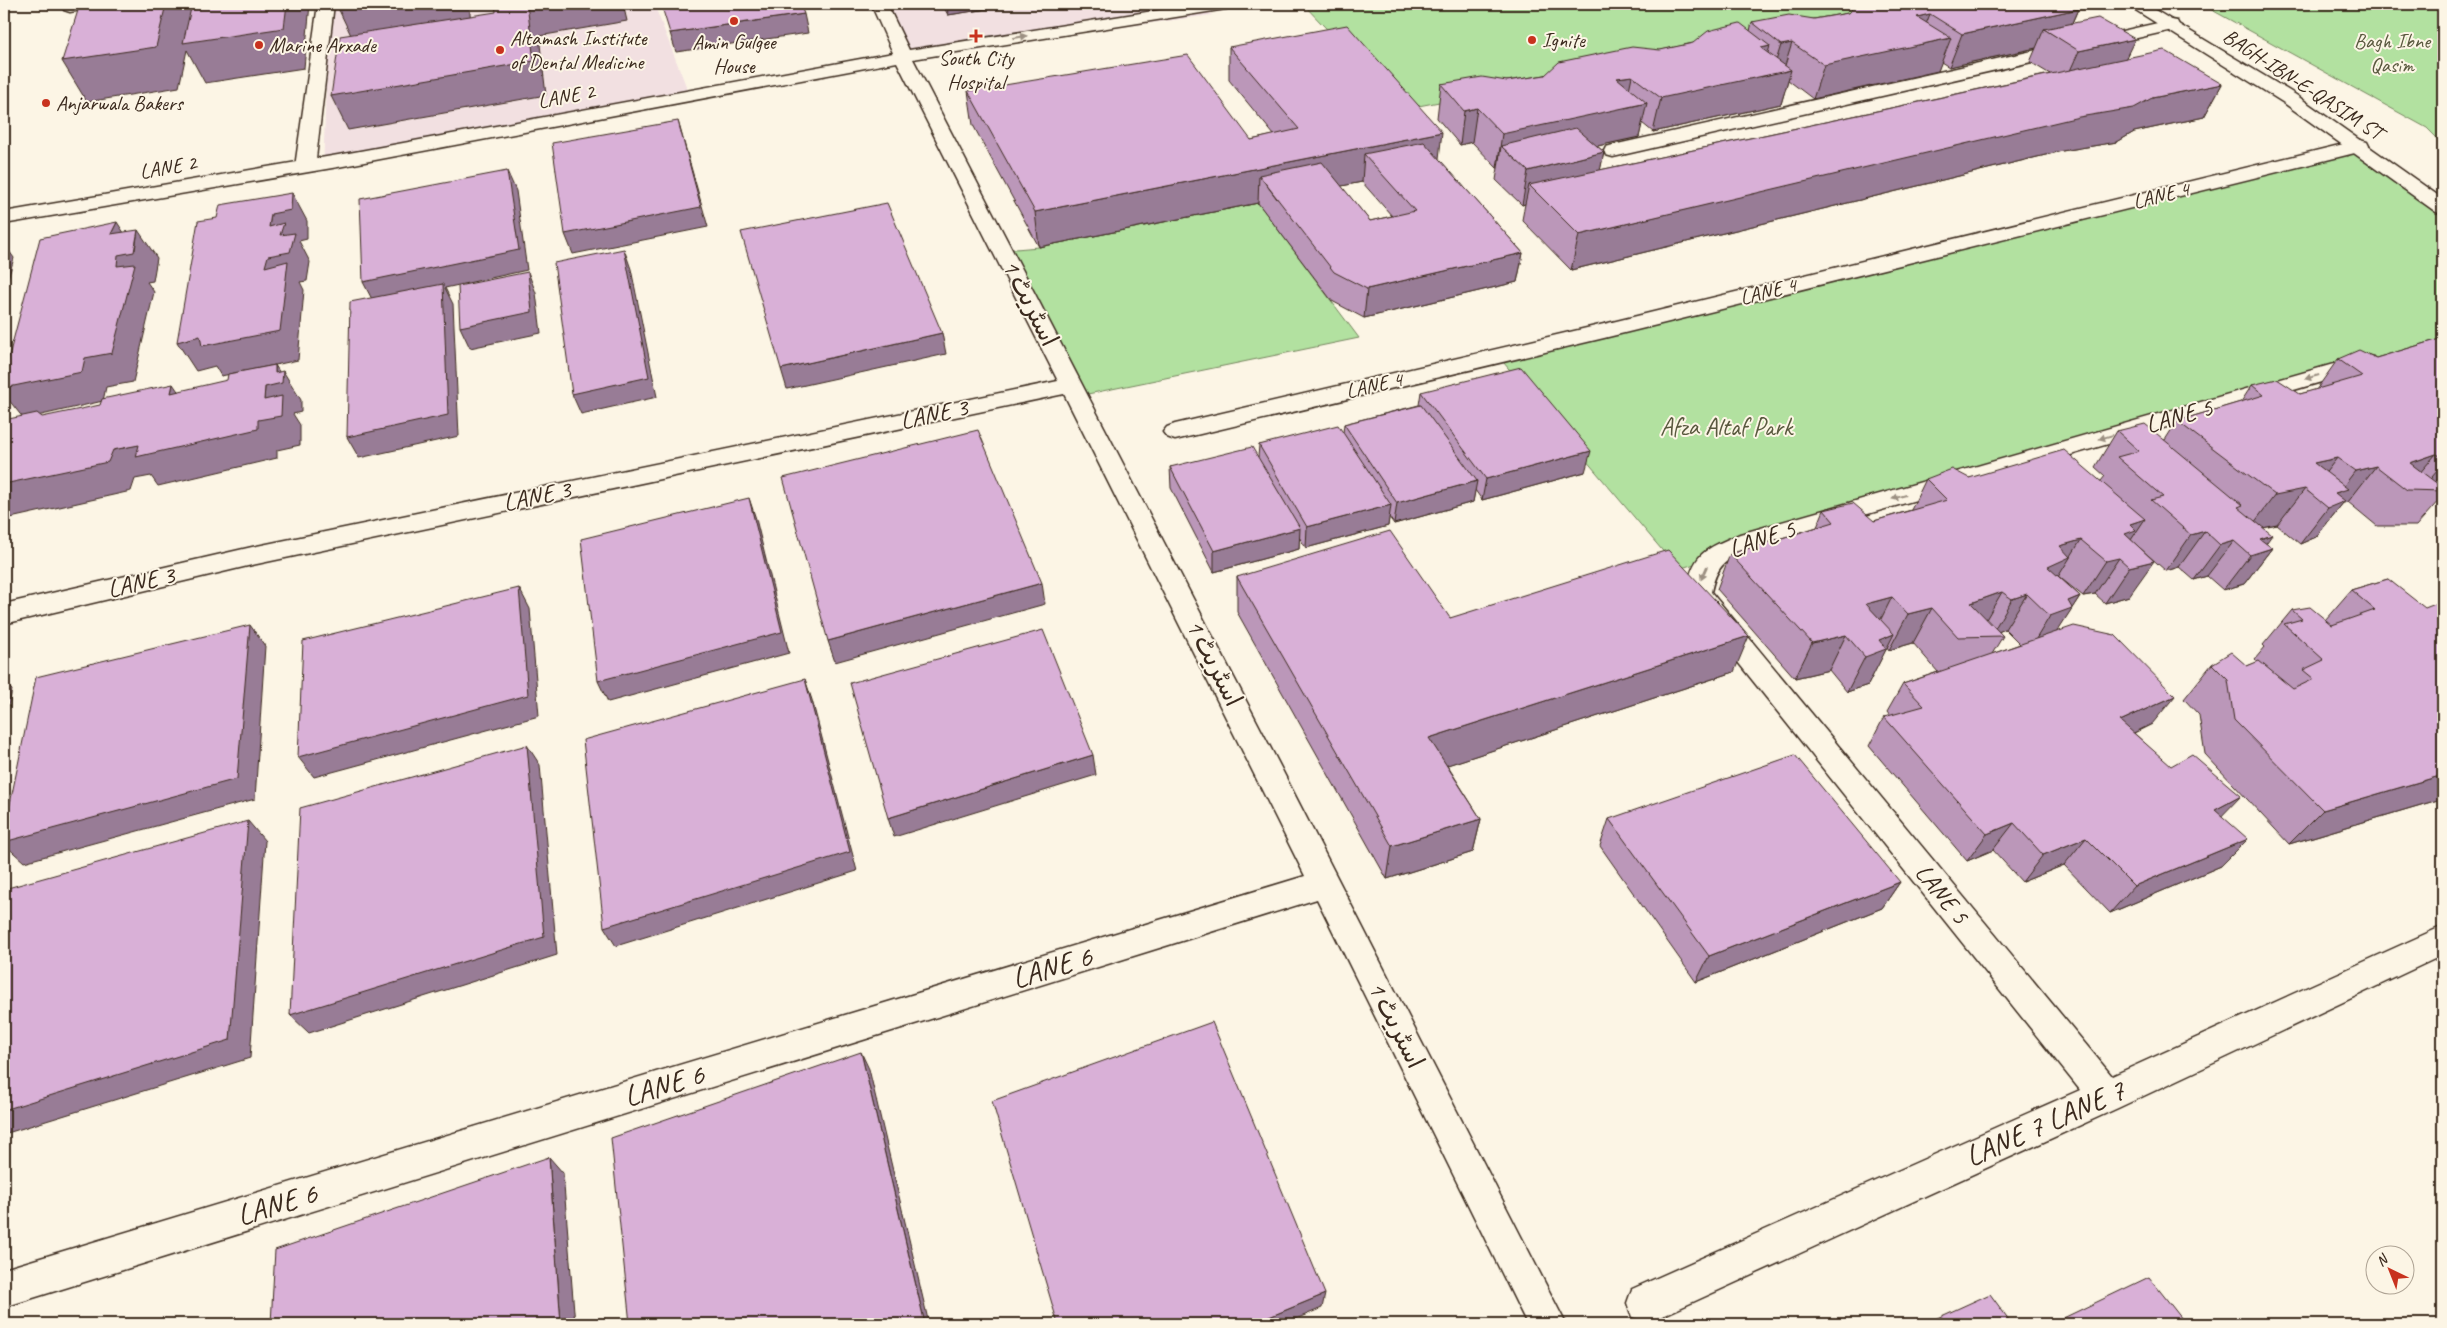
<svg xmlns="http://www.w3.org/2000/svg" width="2447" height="1328" font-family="Caveat,'Playpen Sans Arabic',sans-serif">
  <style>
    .built { fill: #f2e0e1 }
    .green { fill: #b2e1a0; stroke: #76865f }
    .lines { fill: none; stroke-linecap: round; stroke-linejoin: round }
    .service-casing { stroke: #3b2a1e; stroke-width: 3 }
    .minor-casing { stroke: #3b2a1e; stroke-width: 3 }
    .tertiary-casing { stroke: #3b2a1e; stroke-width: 3 }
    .service { fill: #fcf5e5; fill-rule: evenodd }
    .minor { fill: #fcf5e5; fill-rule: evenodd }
    .tertiary { fill: #fcf5e5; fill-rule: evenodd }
    .wall { fill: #bb97b9; stroke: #3b2a1e; fill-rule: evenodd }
    .shaded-wall { fill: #987b96; stroke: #3b2a1e }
    .building { fill: #d9b0d7; stroke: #3b2a1e }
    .oneway { fill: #9c9082 }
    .poi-dot { fill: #c8321e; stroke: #fcf5e5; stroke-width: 2 }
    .labels { text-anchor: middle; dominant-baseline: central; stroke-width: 4; stroke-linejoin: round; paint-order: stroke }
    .far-poi-label { font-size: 21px; fill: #3b2a1e; stroke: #fcf5e5; text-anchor: start }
    .far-park-label { font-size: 21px; fill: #59583e; stroke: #fcf5e5 }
    .far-street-label { font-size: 21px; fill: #3b2a1e; stroke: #fcf5e5 }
    .street-label { font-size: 25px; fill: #3b2a1e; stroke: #fcf5e5 }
    .park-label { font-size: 25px; fill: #59583e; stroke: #fcf5e5 }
    .near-street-label { font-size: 30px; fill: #3b2a1e; stroke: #fcf5e5 }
  </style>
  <rect width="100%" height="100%" fill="#fcf5e5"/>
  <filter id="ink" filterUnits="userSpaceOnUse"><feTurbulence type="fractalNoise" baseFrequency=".02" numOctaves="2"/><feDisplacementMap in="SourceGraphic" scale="10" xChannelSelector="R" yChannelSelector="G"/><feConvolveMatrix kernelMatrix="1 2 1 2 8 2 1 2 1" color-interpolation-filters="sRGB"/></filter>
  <g filter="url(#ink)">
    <path class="built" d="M329 4H654L690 96 323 171Z
      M879 4H1202L1212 15 903 56Z"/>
    <path class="green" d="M1303 4H1946L1403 109Z
      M2201 4H2443V144L2427 128Z
      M2359 146 2443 209V342L1678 569 1498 356Z
      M1258 203 1359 338 1078 396 1004 250 1039 247Z"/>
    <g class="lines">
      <defs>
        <path id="service" d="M63 4H100L98 7 70 12 64 10Z
          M318 4H334L315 167 312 171H298L295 167Z"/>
        <path id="minor" d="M871 4H887L909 50 1197 4H1234L1232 7 1226 9 913 59 1280 766 1566 1324H1527L1317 899 4 1307V1269L1305 876 1064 394 252 565 4 624V604L252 547 1058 381 897 62 338 167 4 224V212L338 155 893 53Z
          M2171 20 2177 21 2179 25 2177 29 1613 157 1606 155 1604 151 1606 147 1613 145Z
          M2360 140 2367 142 2369 146 2367 150 1604 338 1175 440 1167 437 1163 432 1167 427 1175 424 1604 324Z
          M2365 355 2373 357 2376 362 2373 367 1758 546C1730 559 1718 559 1711 592L2112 1076 2443 926V955L2118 1108 1660 1317 1646 1322 1632 1317 1627 1303 1632 1289 2080 1090 1689 601 1685 594C1694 552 1703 550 1740 534Z"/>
        <path id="tertiary" d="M2126 4H2145L2296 95 2443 199V214L2436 212 2284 103Z"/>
      </defs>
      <use href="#service" class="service-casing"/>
      <use href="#minor" class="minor-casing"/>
      <use href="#tertiary" class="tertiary-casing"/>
      <use href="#service" class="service"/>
      <use href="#minor" class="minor"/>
      <use href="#tertiary" class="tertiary"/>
    </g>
    <path class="wall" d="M942 4H1019L948 15Z
      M2078 9 2072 23 2126 58 2222 84 2204 117 2134 132 2117 142 2062 151 1571 270 1522 220 1525 204 1522 205 1496 180 1498 168H1497L1472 142 1460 145 1437 118 1441 84 1507 81 1545 75 1750 31 1752 22 1814 19 1848 13ZM2036 48 2030 62 2050 74 1600 170 1604 152 1597 146 1639 137 1642 123 1653 132 1781 104 1788 80 1813 99 1938 71 1941 62 1949 67Z
      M1229 47 1439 159 1523 253 1517 282 1364 318 1332 301 1258 203 1039 247 973 125 968 91 1251 140 1274 135 1229 80ZM1362 182 1392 216 1370 221 1341 186Z
      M2443 338V502L2440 499 2416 526H2377L2348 502 2343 503 2316 537 2300 544 2277 525 2263 528 2266 544 2272 548 2244 584 2223 590 2207 576 2194 580 2179 567 2166 571 2131 540 2129 596 2105 603 2095 594 2083 596 2058 576 2080 596 2056 632 2152 724 2134 733 2222 816 2221 866 2110 913 2064 865 2022 882 1993 850 1967 861 1869 746 1884 717 1890 716 1887 712 1903 684 1938 672 1913 643 1889 650 1887 647 1868 685 1847 692 1829 670 1795 678 1717 589 1730 554 1817 527 1824 510 1874 521 1911 510 1926 479 1969 478 2101 481 2105 476 2095 467 2117 431 2165 440 2177 421 2241 402 2252 385 2300 394 2316 390 2338 359 2376 358ZM2005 629 2020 644 1992 654 2003 636 1998 632Z
      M1421 392 1585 472 1482 500 1475 490 1473 502 1394 524 1389 517 1388 526 1306 548 1299 537V549L1214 572 1171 488 1170 467 1258 457 1259 445 1343 433 1344 424 1419 405Z
      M1237 577 1450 618 1734 672 1447 765 1481 819 1473 852 1387 879 1237 612Z
      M2388 579 2441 799 2289 844 2205 754 2199 715 2184 699 2212 664 2247 666 2258 662 2255 659 2265 647 2263 645 2292 610 2325 620 2351 590Z
      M1609 819 1900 882 1882 908 1696 982 1600 846Z"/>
    <path class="shaded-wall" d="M166 4H310L304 68 205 83 187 50 179 87 87 102 62 61Z
      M355 4H469L472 32 358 50 339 10Z
      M527 4H623L627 21 539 36 546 95 348 130 331 96Z
      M947 4H1019L948 15Z
      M2078 9 2064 41 2044 29 2036 48 1949 67 1962 34Z
      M804 14 808 33 676 52 670 33Z
      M1930 14 1918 45 1951 38 1938 71 1813 99 1824 65 1917 17Z
      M2135 39 2119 72 2064 84 2079 51Z
      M1792 43 1783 72 1791 70 1781 104 1653 132 1661 98 1761 48 1770 46 1761 77 1772 74 1781 45Z
      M1632 76 1625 108 1647 103 1639 137 1519 163 1501 146 1498 168H1497L1502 134 1617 78Z
      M2222 84 2204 117 2134 132 2117 142 2062 151 1571 270 1579 235 2152 98Z
      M1477 108 1472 142 1460 145 1464 111Z
      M678 121 708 227 573 254 565 234Z
      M1442 132 1438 167 1364 154 1362 182 1277 199 1259 175 1258 203 1039 247 1035 212Z
      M1604 152 1597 186 1529 185 1525 204 1522 205 1528 171Z
      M507 171 516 191 527 270 445 288 453 304 459 436 359 458 347 437 374 303 363 282Z
      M292 193 307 221V239L299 241 310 262 307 281 300 282 304 290 298 360 275 365 283 378V371L301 400V412L293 414 300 425V445L277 450V458L158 486 151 476 135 479 131 491 6 519 4 517V484L113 450 258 420 264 400 265 387 275 373V365L221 376 215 366 196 371 177 342 265 267 269 227 271 214Z
      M117 222 135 250 138 230 157 258 153 281 147 282 154 292 133 382 106 387 103 401 24 419 4 394V388L85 358 117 266 111 234Z
      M7 248 14 258 4 293V257Z
      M624 249 631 269 657 397 581 414 572 394Z
      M1523 253 1517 282 1364 318 1367 289Z
      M528 272 536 293 541 333 470 348 460 327Z
      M942 333 946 354 787 389 781 369Z
      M173 384 193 413 171 393Z
      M1591 451 1585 472 1482 500 1486 479Z
      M2436 454 2406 489 2410 463Z
      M2337 458 2310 493 2305 489 2277 525 2248 531 2275 495 2314 463Z
      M2443 464V473L2429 490H2421Z
      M2376 466 2348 502 2343 503 2316 537 2300 544 2328 508 2335 493 2339 492 2355 471Z
      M1477 481 1473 502 1394 524 1397 503Z
      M749 498 756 519 789 653 608 702 598 681Z
      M1391 505 1388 526 1306 548 1307 527Z
      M2145 519 2095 594 2083 596 2130 524Z
      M1300 528 1299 549 1214 572V551Z
      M2205 531 2179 567 2166 571 2191 535Z
      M2272 535 2260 552 2272 548 2244 584 2223 590 2250 555 2260 539Z
      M2081 540 2048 593 2030 597 2060 546Z
      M2234 541 2207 576 2194 580 2220 545Z
      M2154 561 2129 596 2105 603 2129 567Z
      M1042 583 1045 604 835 662 828 641Z
      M519 588 530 609 539 716 314 777 298 757Z
      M2002 592 1981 628 1971 603Z
      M2027 594 2005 629 1991 635 2012 599Z
      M2080 596 2049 644 2028 652 2050 616 2068 601Z
      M1892 597 1874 633 1849 639 1866 604Z
      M1932 608 1913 643 1889 650 1908 614Z
      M250 625 265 646 255 799 24 862 4 844V842Z
      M1894 634 1868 685 1847 692 1865 657 1879 640Z
      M1846 635 1829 670 1795 678 1812 643Z
      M1749 636 1734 672 1423 773 1429 738Z
      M805 679 812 700 857 871 616 946 604 927Z
      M4 682 12 690 4 728Z
      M2175 696 2152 724 2099 750 2120 721Z
      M527 745 540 765 557 955 309 1033 290 1015Z
      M1093 755 1096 775 894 837 888 818Z
      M2443 775V797L2441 799 2289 844 2323 810Z
      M2241 796 2215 823V810Z
      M1481 819 1473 852 1387 879 1392 846Z
      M248 821 265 841 250 1058 4 1134V1110Z
      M2014 823 1993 850 1967 861 1987 834Z
      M2086 838 2064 865 2022 882 2043 855Z
      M2248 839 2221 866 2110 913 2134 886Z
      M1900 882 1882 908 1696 982 1709 956Z
      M861 1052 869 1069 929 1324H925Z
      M549 1157 563 1173 575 1324H561Z
      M1325 1294 1322 1308 1284 1324H1252Z"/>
    <path class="building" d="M80 4H166L156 47 62 61Z
      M192 4H287L284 28 183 43Z
      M341 4H383L339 10Z
      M495 4H527L534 61 331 96 340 36 496 12Z
      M661 4H800L804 14 670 33Z
      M1857 4H2069L2078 9 1962 34 1930 14 1917 17 1951 38 1824 65 1792 43 1781 45 1752 22 1789 15 1814 19 1848 13Z
      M2098 18 2135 39 2079 51 2044 29Z
      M1740 23 1770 46 1761 48 1791 70 1661 98 1632 76 1617 78 1647 103 1502 134 1477 108 1464 111 1441 84 1482 77 1507 81 1545 75 1559 62 1632 47 1660 50 1693 43 1708 31Z
      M1347 25 1442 132 1035 212 968 91 1188 55 1251 140 1299 129 1229 47Z
      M2164 50 2222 84 2152 98 2134 108 2079 117 1579 235 1529 185Z
      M678 121 701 207 565 234 552 143Z
      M1576 128 1604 152 1528 171 1501 146Z
      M1424 142 1523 253 1367 289 1334 272 1259 175 1322 162 1370 221 1415 211 1364 154Z
      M507 171 519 250 363 282 360 199Z
      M292 193 291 210 271 214 269 227 284 223 280 235 295 233 290 252 268 256 265 267 288 261 280 331 202 346 200 336 177 342 198 221 217 218 220 205Z
      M887 203 942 333 781 369 741 232Z
      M117 222 111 234 138 230 134 252 118 255 117 266 135 264 112 353 85 358 82 372 4 388V375L40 238Z
      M4 248H7L4 257Z
      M624 249 649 377 572 394 554 263Z
      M528 272 532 312 460 327 458 286Z
      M443 284 448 415 347 437 350 302Z
      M2443 338V457L2436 454 2410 463 2443 488V491L2407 490 2376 466 2355 471 2337 458 2314 463 2348 489 2335 493 2345 501 2328 508 2305 489 2275 495 2177 421 2264 395 2252 385 2277 379 2300 394 2362 376 2338 359 2359 350 2376 358Z
      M275 365V373L283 371 282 383 265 387 264 400 282 396 281 416 258 420V429L136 457 139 445 113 450 108 462 4 484V420L37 413 42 417 100 405 102 399 173 384 171 393 227 380 228 374Z
      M1521 367 1591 451 1486 479 1421 392Z
      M1421 405 1477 481 1397 503 1344 424Z
      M2145 424 2243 505 2238 507 2272 535 2260 539 2272 548 2250 555 2234 541 2220 545 2205 531 2191 535 2151 500 2163 497 2117 457 2139 451 2117 431Z
      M1338 425 1391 505 1307 527 1259 445Z
      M978 430 1042 583 828 641 783 478Z
      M1252 447 1300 528 1214 551 1170 467Z
      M2064 450 2145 519 2130 524 2136 530 2125 534 2154 561 2129 567 2119 558 2106 561 2081 540 2060 546 2070 557 2048 567 2080 596 2068 601 2072 608 2050 616 2027 594 2012 599 2002 592 1971 603 2003 636 1958 637 1932 608 1908 614 1892 597 1866 604 1894 634 1879 640 1886 649 1865 657 1846 635 1812 643 1730 554 1834 522 1824 510 1853 503 1874 521 1947 500 1926 479 1952 469 1969 478Z
      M749 498 782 632 598 681 581 539Z
      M1390 531 1450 618 1668 550 1749 636 1429 738 1481 819 1392 846 1237 577Z
      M2388 579 2425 608 2443 601V775L2323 810 2234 720 2228 680 2212 664 2231 652 2247 666 2259 661 2293 689 2314 679 2303 670 2324 660 2284 624 2302 619 2292 610 2310 607 2332 625 2375 610 2351 590Z
      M519 588 528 695 298 757 303 641Z
      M250 625 237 779 4 842V833L36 677Z
      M2074 626 2115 635 2175 696 2120 721 2171 766 2192 754 2241 796 2215 810 2248 839 2134 886 2086 838 2043 855 2014 823 1987 834 1884 717 1924 706 1903 684Z
      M1043 630 1093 755 888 818 850 683Z
      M805 679 850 852 604 927 583 740Z
      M527 745 544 937 290 1015 300 808Z
      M1795 755 1900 882 1709 956 1609 819Z
      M248 821 230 1040 4 1110V889Z
      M1212 1022 1325 1294 1252 1324H1058L992 1101Z
      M861 1052 925 1324H630L611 1138Z
      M549 1157 561 1324H271L275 1250Z
      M2149 1277 2186 1324H2051Z
      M1990 1294 2012 1324H1924Z"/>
    <defs><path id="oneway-solid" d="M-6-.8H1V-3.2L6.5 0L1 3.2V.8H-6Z" transform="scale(1.25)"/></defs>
    <g class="oneway">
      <use href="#oneway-solid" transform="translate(1020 37) rotate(-9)"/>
      <use href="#oneway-solid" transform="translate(2312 377) rotate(164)"/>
      <use href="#oneway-solid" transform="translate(2106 437) rotate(164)"/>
      <use href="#oneway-solid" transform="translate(1899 497) rotate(164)"/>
      <use href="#oneway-solid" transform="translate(1704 573) rotate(114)"/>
    </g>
  </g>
  <g class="poi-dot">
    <circle cx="734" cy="21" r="5"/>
    <path d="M973.5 28.5h5v5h5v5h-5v5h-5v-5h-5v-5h5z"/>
    <circle cx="1532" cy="40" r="5"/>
    <circle cx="259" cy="45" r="5"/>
    <circle cx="500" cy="50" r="5"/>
    <circle cx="46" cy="103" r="5"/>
  </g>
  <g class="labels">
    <g class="far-poi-label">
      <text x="510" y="38">Altamash Institute<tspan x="510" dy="24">of Dental Medicine</tspan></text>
      <text x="1542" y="40">Ignite</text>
      <text x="734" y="42" text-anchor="middle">Amin Gulgee<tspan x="734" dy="24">House</tspan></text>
      <text x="269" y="45">Marine Arxade</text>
      <text x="976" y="58" text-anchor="middle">South City<tspan x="976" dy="24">Hospital</tspan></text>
      <text x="56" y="103">Anjarwala Bakers</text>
    </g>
    <g class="far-park-label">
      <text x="2392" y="41">Bagh Ibne<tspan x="2392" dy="24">Qasim</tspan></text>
    </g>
    <g class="far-street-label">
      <text transform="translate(2303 84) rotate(33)">BAGH-IBN-E-QASIM ST</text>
      <text transform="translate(566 96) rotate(-11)">LANE 2</text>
      <text transform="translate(168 167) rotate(-10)">LANE 2</text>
      <text transform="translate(2161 195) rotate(-14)">LANE 4</text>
      <text transform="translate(1768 291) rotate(-14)">LANE 4</text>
      <text transform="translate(1374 385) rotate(-13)">LANE 4</text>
    </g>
    <g class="street-label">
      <text transform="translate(1030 303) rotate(63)">اسٹریٹ 1</text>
      <text transform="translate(934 414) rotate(-12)">LANE 3</text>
      <text transform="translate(2179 416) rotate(-16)">LANE 5</text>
      <text transform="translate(537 496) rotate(-12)">LANE 3</text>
      <text transform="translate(1762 539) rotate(-19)">LANE 5</text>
      <text transform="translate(141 582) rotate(-13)">LANE 3</text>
      <text transform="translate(1214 663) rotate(63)">اسٹریٹ 1</text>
      <text transform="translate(1942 894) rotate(51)">LANE 5</text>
      <text transform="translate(1396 1025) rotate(63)">اسٹریٹ 1</text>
    </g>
    <g class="park-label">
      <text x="1726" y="427">Afza Altaf Park</text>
    </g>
    <g class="near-street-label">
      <text transform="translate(1052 967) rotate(-17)">LANE 6</text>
      <text transform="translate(664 1085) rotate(-17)">LANE 6</text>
      <text transform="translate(2045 1123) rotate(-24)">LANE 7 LANE 7</text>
      <text transform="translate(277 1204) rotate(-17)">LANE 6</text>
    </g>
  </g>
  <rect width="2447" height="1328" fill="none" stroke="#fcf5e5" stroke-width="20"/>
  <rect x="10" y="10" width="2427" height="1308" fill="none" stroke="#3b2a1e" stroke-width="2" filter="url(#ink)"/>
  <g transform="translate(2390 1270) rotate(317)"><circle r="24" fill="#fcf5e5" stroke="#afa495"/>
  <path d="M0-4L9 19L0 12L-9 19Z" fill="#c8321e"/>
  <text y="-8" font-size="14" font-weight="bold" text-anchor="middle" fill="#3b2a1e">N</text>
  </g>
</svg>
